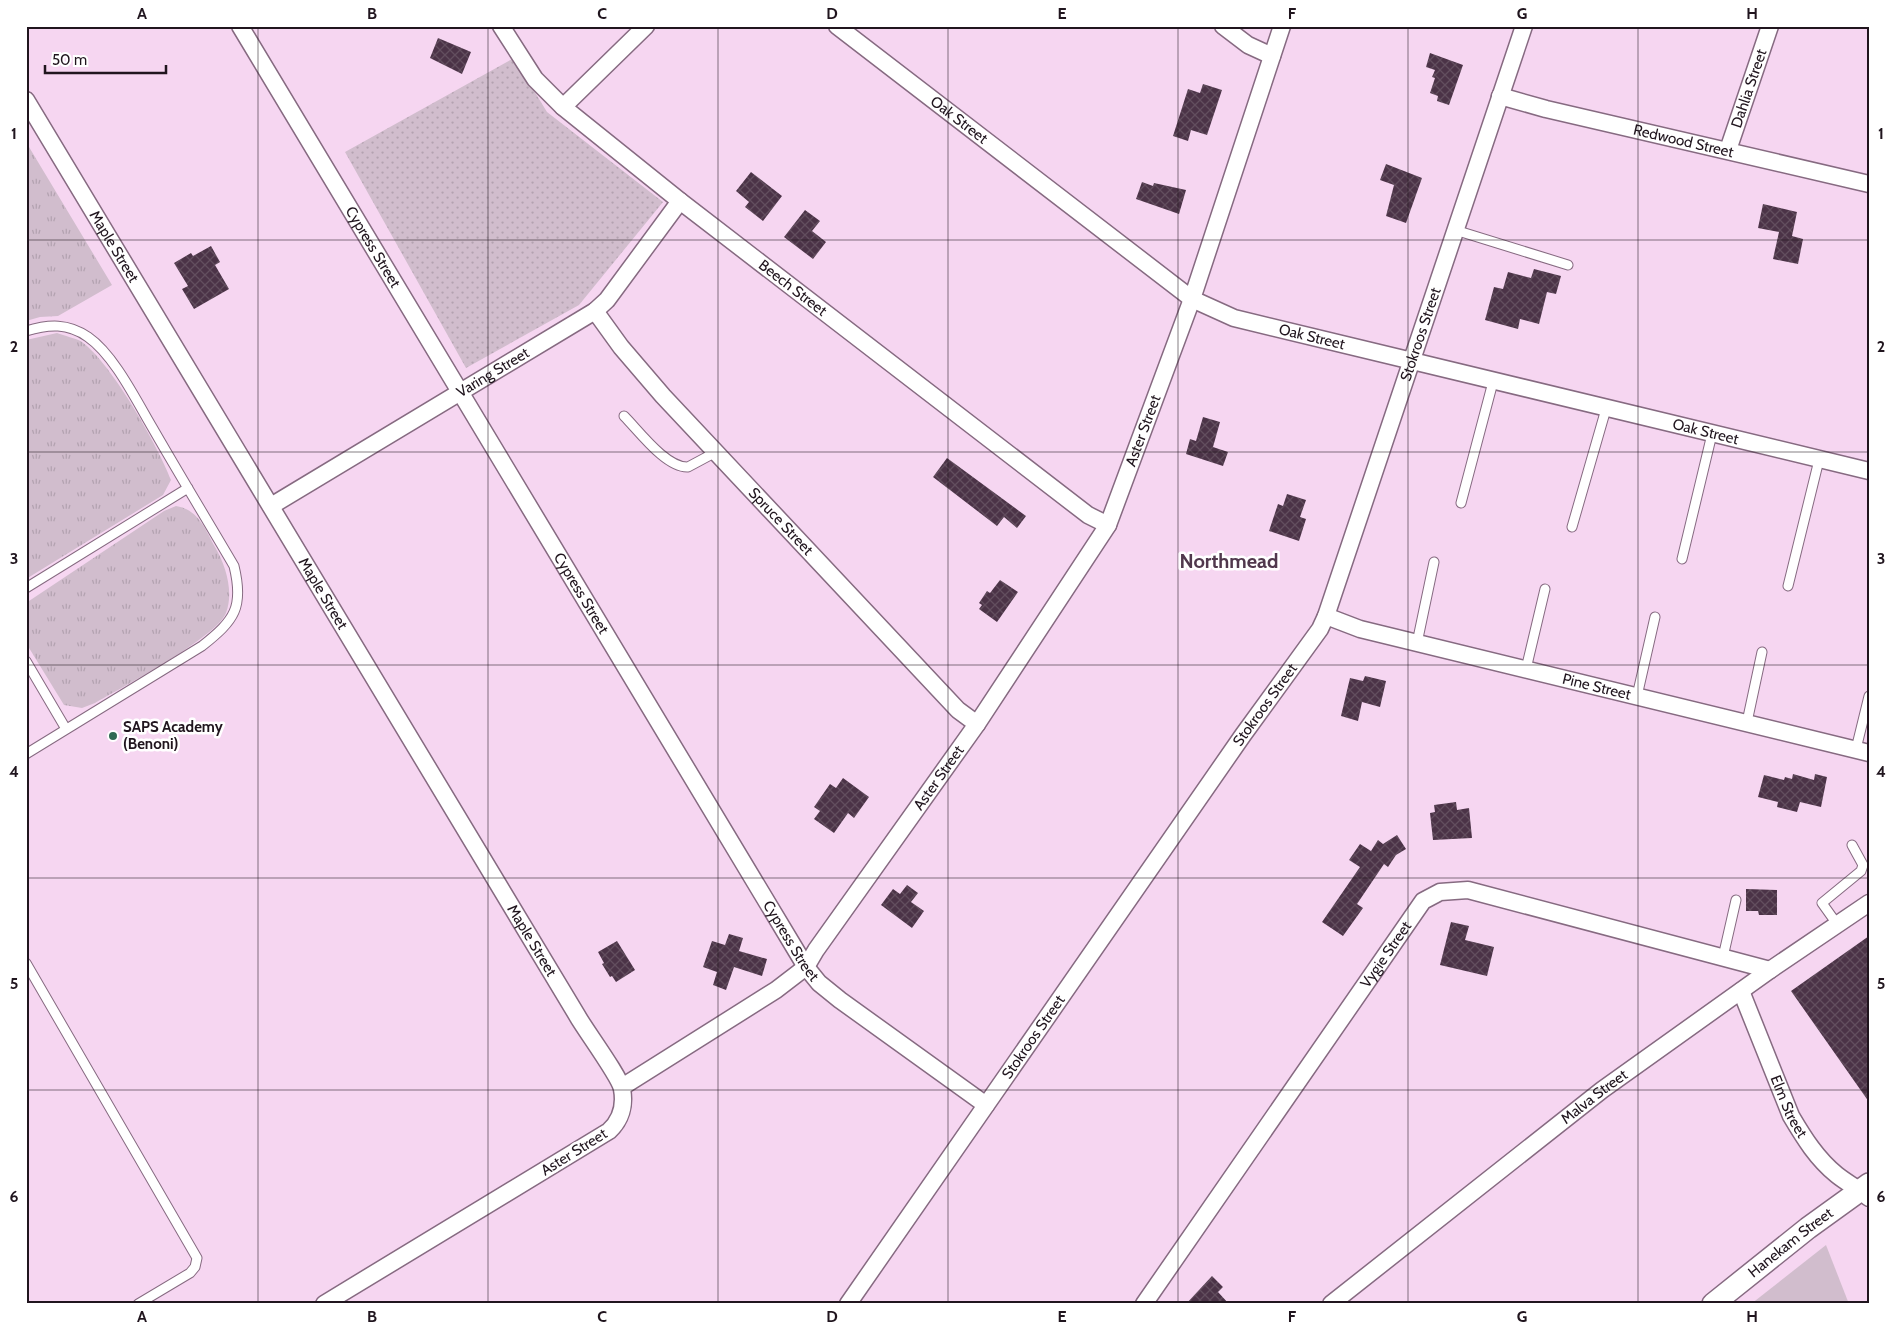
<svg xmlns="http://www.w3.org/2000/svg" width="1895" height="1330" font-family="Cabin,sans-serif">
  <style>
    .grass { fill: url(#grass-tufts) }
    .park { fill: url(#park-dots) }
    .garden { fill: #d1bdcd }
    .building { fill: url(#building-cross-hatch) }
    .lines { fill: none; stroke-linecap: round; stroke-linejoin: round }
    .service-casing { stroke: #866a81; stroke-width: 11 }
    .minor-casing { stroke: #866a81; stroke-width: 19 }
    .tertiary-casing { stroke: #866a81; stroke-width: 24 }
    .service { stroke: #fff; stroke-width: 9 }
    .minor { stroke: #fff; stroke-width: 16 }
    .tertiary { stroke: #fff; stroke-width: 21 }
    .grid { fill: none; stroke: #20151e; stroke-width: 1; stroke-opacity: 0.55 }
    .poi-dot { fill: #2f6a53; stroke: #fff; stroke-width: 2 }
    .labels { text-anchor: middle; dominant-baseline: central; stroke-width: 5; stroke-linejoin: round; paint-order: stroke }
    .street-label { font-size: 15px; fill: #20151e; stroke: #fff }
    .poi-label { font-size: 15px; font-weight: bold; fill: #20151e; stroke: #fff; text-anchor: start }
    .district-label { font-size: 20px; font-weight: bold; fill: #51384d; stroke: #fff }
    .neatline { fill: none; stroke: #20151e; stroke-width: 2 }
    .grid-label { font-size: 16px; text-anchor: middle; font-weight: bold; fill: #20151e }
  </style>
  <defs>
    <pattern id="grass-tufts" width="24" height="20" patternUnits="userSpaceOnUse" patternTransform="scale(1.25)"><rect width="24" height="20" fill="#d1bdcd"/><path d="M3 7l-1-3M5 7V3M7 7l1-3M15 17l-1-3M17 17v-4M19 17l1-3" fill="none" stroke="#b3a2b0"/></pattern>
    <pattern id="park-dots" width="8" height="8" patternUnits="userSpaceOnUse" patternTransform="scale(1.25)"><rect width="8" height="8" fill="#d1bdcd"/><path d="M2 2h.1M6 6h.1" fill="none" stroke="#b3a2b0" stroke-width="1.8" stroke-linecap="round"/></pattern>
    <pattern id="building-cross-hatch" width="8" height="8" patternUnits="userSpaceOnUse" patternTransform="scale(1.25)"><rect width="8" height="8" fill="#4b3347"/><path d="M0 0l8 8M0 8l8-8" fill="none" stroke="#624e5e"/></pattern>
  </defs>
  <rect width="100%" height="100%" fill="#f6d6f1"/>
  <path class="grass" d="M26 142 112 285 58 316 40 317 26 321Z
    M57 333C64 336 76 338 82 342 112 364 158 446 171 480L163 495 26 579V340Z
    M176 506C199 510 205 529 215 547 226 566 234 592 226 613 217 637 121 688 95 703L82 708 64 705 26 643V603L164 511Z"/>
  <path class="park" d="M514 58 547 112 663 202 579 305 466 368 345 152Z"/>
  <path class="garden" d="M1826 1245 1849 1304H1751Z"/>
  <path class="building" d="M438 38 471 52 462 74 430 58Z
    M1430 53 1463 65 1449 105 1437 101 1438 96 1430 93 1435 78 1432 77 1435 70 1426 67Z
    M1203 84 1222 90 1207 135 1191 130 1188 141 1173 136 1188 89 1200 93Z
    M1386 164 1422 178 1406 223 1386 216 1394 185 1380 180Z
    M751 172 782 196 763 221 745 207 749 202 736 191Z
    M1142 182 1153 186 1154 183 1186 190 1179 214 1136 199Z
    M1763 204 1797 212 1792 236 1803 239 1798 264 1773 259 1779 232 1758 228Z
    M805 210 820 221 812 231 826 242 813 259 784 237Z
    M211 246 220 262 215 265 229 289 194 309 182 289 188 286 174 263 191 253 193 256Z
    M1534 269 1561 276 1556 294 1547 292 1539 324 1520 319 1518 329 1485 320 1494 287 1503 289 1508 272 1531 278Z
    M1203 417 1220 422 1213 447 1228 452 1223 466 1186 454 1190 439 1196 441Z
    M947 458 1026 516 1017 528 1004 517 997 526 933 477Z
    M1287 494 1306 500 1300 517 1306 519 1299 541 1269 531 1278 504 1283 506Z
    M1000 580 1018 592 997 622 979 609 982 605 979 603 987 591 990 593Z
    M1365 676 1386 681 1380 707 1362 702 1358 721 1341 716 1350 678 1363 681Z
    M1793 774 1814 780 1815 774 1827 777 1821 807 1800 802 1797 812 1777 807 1778 802 1758 797 1764 775 1784 780 1785 777 1792 779Z
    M843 778 869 797 854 818 848 813 834 833 814 819 820 811 814 807 830 784 836 788Z
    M1456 802 1457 810 1469 808 1472 838 1433 840 1430 813 1435 812 1434 805Z
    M1397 835 1406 849 1396 855 1388 867 1384 864 1357 904 1363 908 1343 936 1322 922 1360 867 1349 860 1360 844 1371 851 1378 840 1383 844Z
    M907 885 918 893 911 902 924 911 912 928 881 905 893 889 900 894Z
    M1746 889 1777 890V915H1759L1758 911H1746Z
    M1451 922 1469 926 1465 940 1494 947 1487 976 1440 965Z
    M729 934 743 938 739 951 767 959 762 976 734 967 726 990 713 985 717 972 703 967 712 941 725 945Z
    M1869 936V1102L1791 991Z
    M617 941 635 970 616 982 612 976 610 977 602 964 604 963 598 952Z
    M1212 1276 1223 1287 1218 1292 1229 1304H1186Z"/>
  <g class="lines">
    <defs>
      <path id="service" d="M1455 230 1568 265
        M26 331C49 324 68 323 88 337 114 355 136 400 152 427 179 474 207 520 234 566 244 607 235 620 202 646L26 754
        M624 416C639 431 666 468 688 467L716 452
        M1461 503 1493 382
        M1572 527 1606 409
        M1682 559 1712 434
        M1788 586 1819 460
        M26 588 188 488
        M1417 643 1434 562
        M26 661 66 729
        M1526 669 1545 589
        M1637 696 1655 617
        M1747 722 1762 652
        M1856 749 1869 696
        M1837 924 1822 903 1861 871 1863 865 1852 845
        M1723 957 1736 900
        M26 963 197 1258 195 1267 190 1273 138 1304"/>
      <g id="minor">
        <path id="s1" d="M240 26 806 967 819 983 840 1000 986 1105"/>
        <path id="s2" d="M501 26 535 79 563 107 680 201 1088 515 1108 525"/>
        <path id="s3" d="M837 26 1192 299 1234 318 1869 471"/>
        <path d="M1223 26 1248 45 1272 56"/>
        <path id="s4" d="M1500 96 1546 109 1869 184"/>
        <path id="s5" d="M26 100 578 1017C586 1031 620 1077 622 1089 625 1105 621 1120 609 1131L324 1304"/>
        <path d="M563 107 646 26"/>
        <path id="s6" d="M1728 150 1770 26"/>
        <path id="s7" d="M595 311 621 347 663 396 958 710 977 724"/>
        <path id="s8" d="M271 506 595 311 607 300 680 201"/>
        <path id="s9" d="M1326 616 1360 629 1869 753"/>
        <path id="s10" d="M1741 991 1791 1116C1804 1138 1817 1159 1837 1175 1847 1183 1859 1189 1869 1198"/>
        <path id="s11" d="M622 1087 776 990 806 967 816 950 977 724 1108 525 1192 299 1282 26"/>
        <path id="s12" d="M848 1304 1243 735 1320 629 1326 616 1524 26"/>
        <path id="s13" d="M1144 1304 1423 901 1440 892 1468 890 1770 970"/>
        <path id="s14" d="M1331 1304 1602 1090 1770 970 1869 903"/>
      </g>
      <g id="tertiary">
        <path id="s15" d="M1713 1304 1808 1228 1869 1184"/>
      </g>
    </defs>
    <use href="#service" class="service-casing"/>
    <use href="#minor" class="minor-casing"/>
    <use href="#tertiary" class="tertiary-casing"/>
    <use href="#service" class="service"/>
    <use href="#minor" class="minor"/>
    <use href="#tertiary" class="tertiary"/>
  </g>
  <path class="grid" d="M258 26V1304M488 26V1304M718 26V1304M948 26V1304M1178 26V1304M1408 26V1304M1638 26V1304M26 240H1869M26 452H1869M26 665H1869M26 878H1869M26 1090H1869"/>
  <circle class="poi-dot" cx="113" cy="736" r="5"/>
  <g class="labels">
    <g class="street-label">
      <text stroke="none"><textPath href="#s6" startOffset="65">Dahlia Street</textPath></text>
      <text stroke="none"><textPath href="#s3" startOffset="154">Oak Street</textPath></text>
      <text stroke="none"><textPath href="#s4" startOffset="189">Redwood Street</textPath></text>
      <text stroke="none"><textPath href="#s5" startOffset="171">Maple Street</textPath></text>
      <text stroke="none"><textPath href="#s1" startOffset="258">Cypress Street</textPath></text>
      <text stroke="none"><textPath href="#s2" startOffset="395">Beech Street</textPath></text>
      <text stroke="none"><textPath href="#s12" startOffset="1135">Stokroos Street</textPath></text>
      <text stroke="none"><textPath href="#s3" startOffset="574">Oak Street</textPath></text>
      <text stroke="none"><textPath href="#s8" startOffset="259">Varing Street</textPath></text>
      <text stroke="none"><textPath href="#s11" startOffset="856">Aster Street</textPath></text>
      <text stroke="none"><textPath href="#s3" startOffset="979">Oak Street</textPath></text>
      <text stroke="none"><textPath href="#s7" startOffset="281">Spruce Street</textPath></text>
      <text stroke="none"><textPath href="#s5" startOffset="576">Maple Street</textPath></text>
      <text stroke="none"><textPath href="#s1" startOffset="662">Cypress Street</textPath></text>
      <text stroke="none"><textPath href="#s9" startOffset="280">Pine Street</textPath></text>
      <text stroke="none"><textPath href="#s12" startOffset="730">Stokroos Street</textPath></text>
      <text stroke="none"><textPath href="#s11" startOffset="451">Aster Street</textPath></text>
      <text stroke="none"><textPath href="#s1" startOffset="1068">Cypress Street</textPath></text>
      <text stroke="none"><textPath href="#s5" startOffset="981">Maple Street</textPath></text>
      <text stroke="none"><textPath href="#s13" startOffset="425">Vygie Street</textPath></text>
      <text stroke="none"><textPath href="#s12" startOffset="325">Stokroos Street</textPath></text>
      <text stroke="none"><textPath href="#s14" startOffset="335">Malva Street</textPath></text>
      <text stroke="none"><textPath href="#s10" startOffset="125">Elm Street</textPath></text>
      <text transform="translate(574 1152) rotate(-32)">Aster Street</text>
      <text stroke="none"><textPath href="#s15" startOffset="99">Hanekam Street</textPath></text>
    </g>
    <g class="poi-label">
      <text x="123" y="727">SAPS Academy<tspan x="123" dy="17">(Benoni)</tspan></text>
    </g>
    <g class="district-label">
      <text x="1229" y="561">Northmead</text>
    </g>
  </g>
  <rect width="1895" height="1330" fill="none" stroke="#ffffff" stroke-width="55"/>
  <path d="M45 65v8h121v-8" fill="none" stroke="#20151e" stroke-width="2.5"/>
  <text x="52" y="65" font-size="15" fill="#20151e" stroke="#ffffff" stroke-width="4" paint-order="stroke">50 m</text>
  <rect x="28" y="28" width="1840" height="1274" class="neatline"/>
  <g class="grid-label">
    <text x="142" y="19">A</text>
    <text x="372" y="19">B</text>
    <text x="602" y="19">C</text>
    <text x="832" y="19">D</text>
    <text x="1062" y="19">E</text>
    <text x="1292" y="19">F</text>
    <text x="1522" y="19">G</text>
    <text x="1752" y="19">H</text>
    <text x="14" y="139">1</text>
    <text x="1881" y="139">1</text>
    <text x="14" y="352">2</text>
    <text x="1881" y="352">2</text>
    <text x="14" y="564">3</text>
    <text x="1881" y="564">3</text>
    <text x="14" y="777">4</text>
    <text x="1881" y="777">4</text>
    <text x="14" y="989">5</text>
    <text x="1881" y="989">5</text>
    <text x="14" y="1202">6</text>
    <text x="1881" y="1202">6</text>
    <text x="142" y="1322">A</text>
    <text x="372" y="1322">B</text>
    <text x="602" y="1322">C</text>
    <text x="832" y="1322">D</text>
    <text x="1062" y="1322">E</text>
    <text x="1292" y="1322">F</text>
    <text x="1522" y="1322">G</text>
    <text x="1752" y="1322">H</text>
  </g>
</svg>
